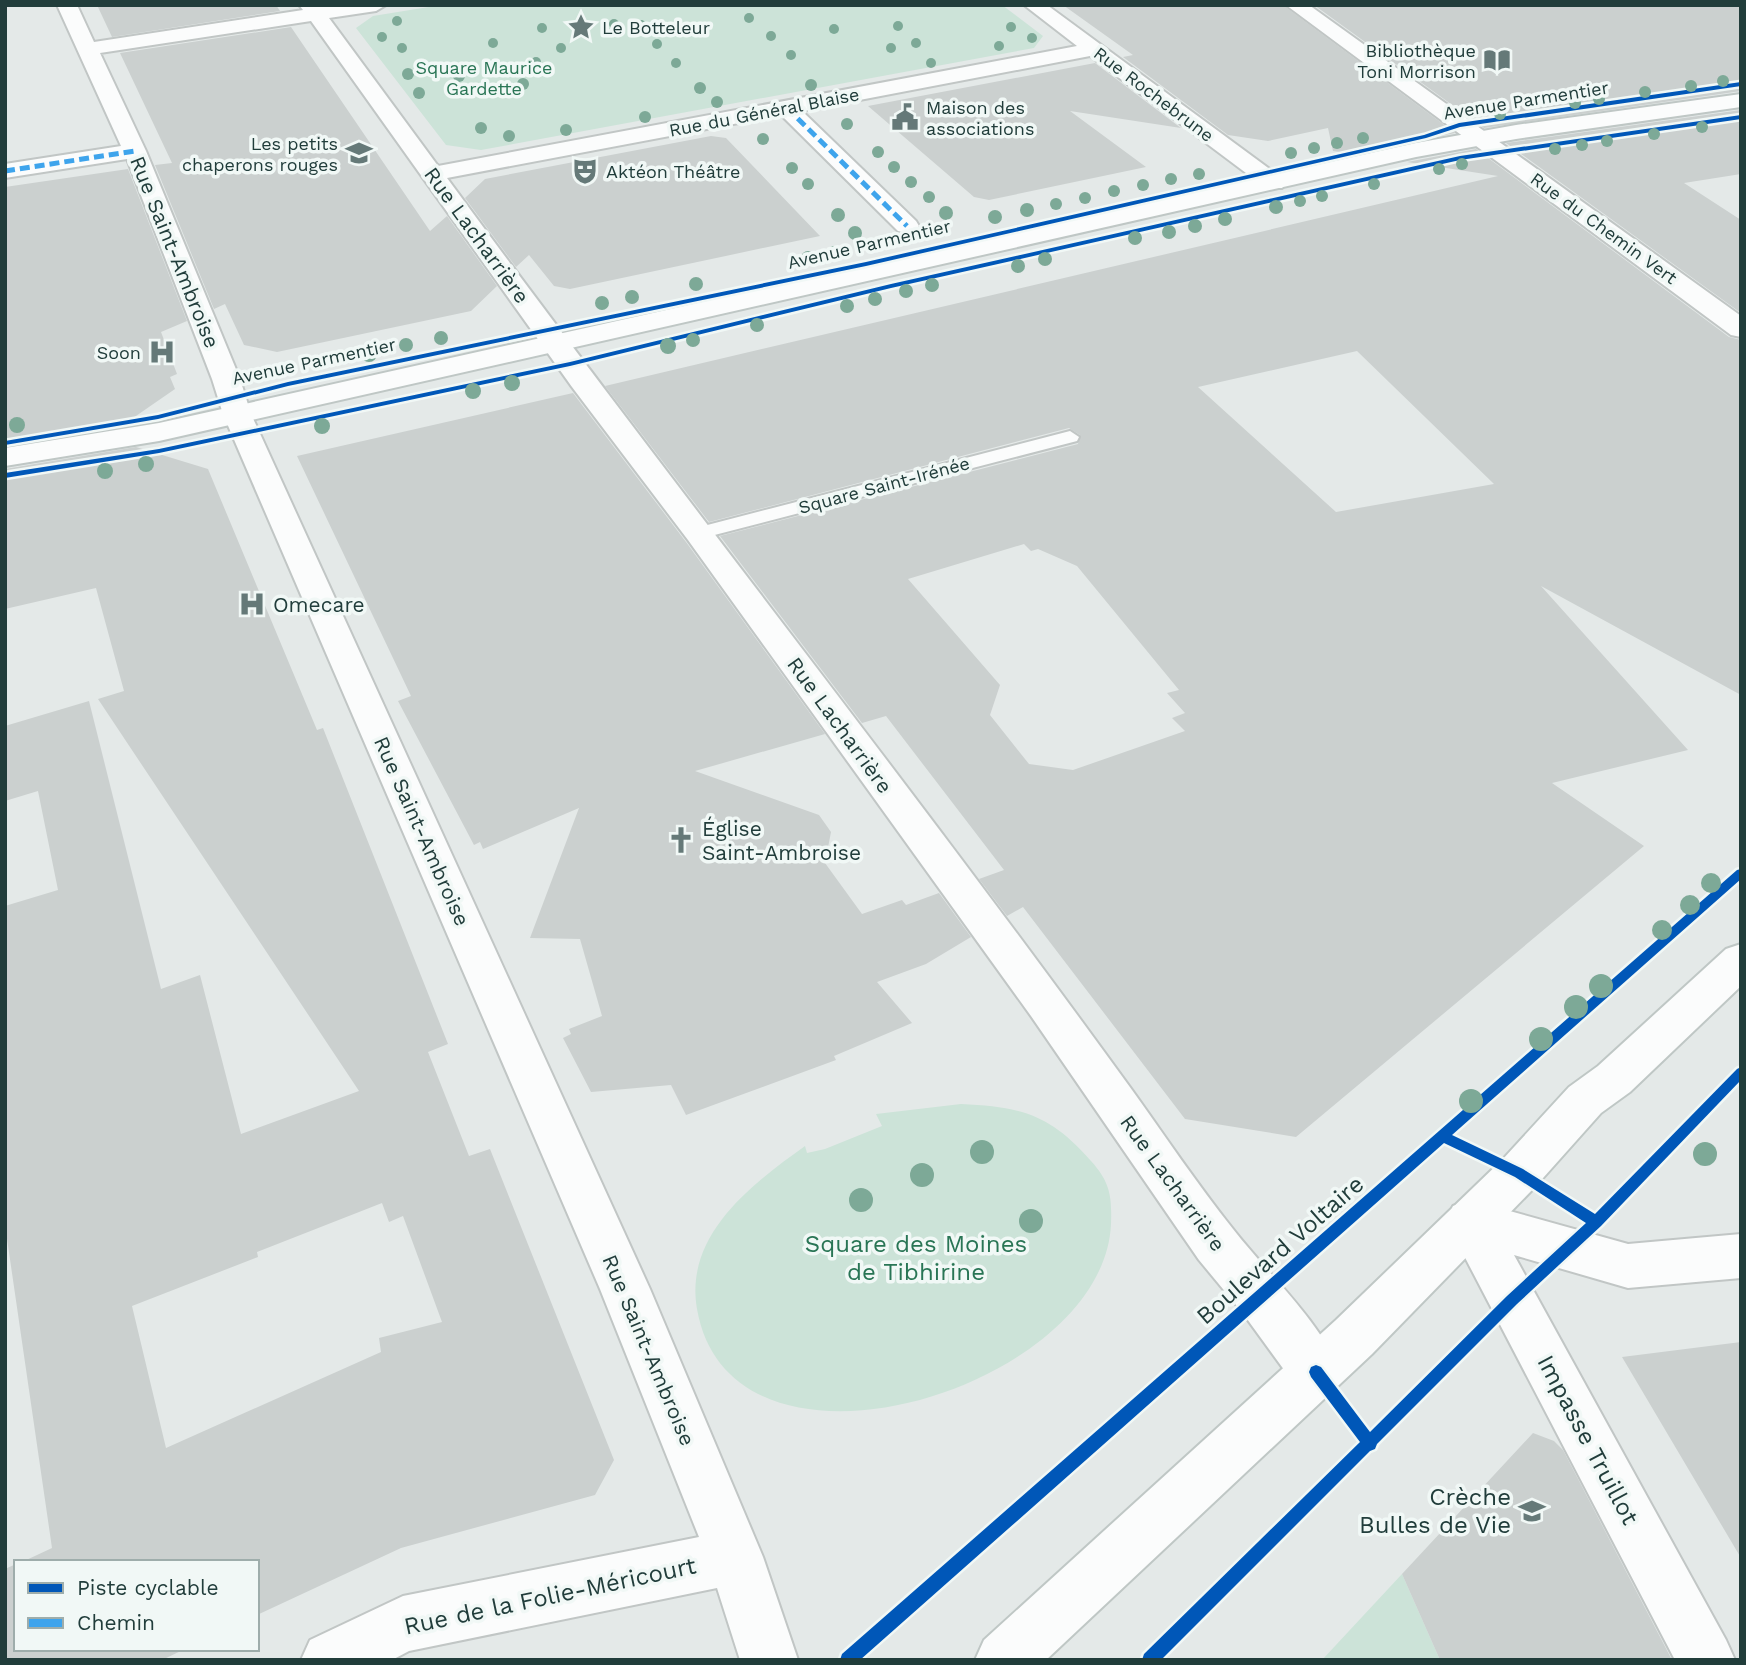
<svg xmlns="http://www.w3.org/2000/svg" width="1746" height="1665" font-family="'Work Sans',sans-serif">
  <style>
    .green { fill: #cce3d8 }
    .building { fill: #cbd0cf; fill-rule: evenodd }
    .lines { fill: none; stroke-linecap: round; stroke-linejoin: round }
    .lane-casing { stroke: #c1c6c5; stroke-width: 4 }
    .street-casing { stroke: #c1c6c5; stroke-width: 4 }
    .secondary-casing { stroke: #bfc7c5; stroke-width: 4 }
    .lane { fill: #fbfcfc; fill-rule: evenodd }
    .street { fill: #fbfcfc; fill-rule: evenodd }
    .secondary { fill: #fbfcfc; fill-rule: evenodd }
    .quiet { stroke: #3ea4ec; stroke-width: 5; stroke-dasharray: 10 5; stroke-linecap: butt }
    .cycleway-casing { stroke: #f1f8f6; stroke-width: 5 }
    .cycleway { fill: #0057b8; fill-rule: evenodd }
    .tree { fill: #7da997 }
    .labels { text-anchor: middle; dominant-baseline: central; stroke-width: 7; stroke-linejoin: round; paint-order: stroke }
    .far-poi-label { font-size: 18px; fill: #213d3b; stroke: #f1f8f6; text-anchor: start }
    .far-park-label { font-size: 18px; fill: #297555; stroke: #f1f8f6 }
    .far-street-label { font-size: 18px; fill: #213d3b; stroke: #f1f8f6 }
    .street-label { font-size: 21px; fill: #213d3b; stroke: #f1f8f6 }
    .poi-label { font-size: 21px; fill: #213d3b; stroke: #f1f8f6; text-anchor: start }
    .near-park-label { font-size: 24px; fill: #297555; stroke: #f1f8f6 }
    .near-street-label { font-size: 24px; fill: #213d3b; stroke: #f1f8f6 }
    .near-poi-label { font-size: 24px; fill: #213d3b; stroke: #f1f8f6; text-anchor: end }
  </style>
  <rect width="100%" height="100%" fill="#e4e9e8"/>
  <path class="green" d="M441 5H1002L1043 36 1034 48 481 150 446 145 356 28 373 16Z
    M961 1104C1022 1107 1050 1114 1091 1161 1110 1182 1112 1196 1111 1224 1104 1389 731 1504 697 1309 684 1235 752 1184 805 1146L807 1153 825 1149 882 1126 876 1114Z
    M1402 1574 1440 1660H1322Z"/>
  <path class="building" d="M97 5H276L280 11 112 37Z
    M1063 5H1283L1455 133 1355 154 1333 151 1328 128 1268 141 1228 135 1123 57 1133 55Z
    M1314 5H1741V91L1484 128Z
    M291 27 430 231 447 216 497 286 471 311 277 352 244 345 225 304 214 309 155 165 172 163 120 53Z
    M1095 63 1181 128 1070 111 1146 167 989 200 974 197 868 106Z
    M1741 110V174L1684 183 1741 220V313L1506 143Z
    M711 136 726 138 820 236 570 289 554 286 529 255 516 267 465 198 485 179Z
    M1476 149 1729 337 1741 340V695L1541 586 1688 750 1552 783 1644 846 1296 1137 1185 1119 1023 907 1007 916 979 879 1004 870 886 716 862 723 720 536 1078 444 1080 435 1069 428 709 522 605 386 1498 176 1407 162ZM1357 351 1494 484 1336 512 1198 387ZM1024 544 1031 551 1038 549 1077 566 1179 690 1167 693 1185 713 1172 718 1185 731 1073 770 1029 764 990 715 1000 685 908 579Z
    M128 169 187 321 161 332 177 374 170 377 175 389 120 427 5 445V187Z
    M573 393 686 542 825 734 695 771 819 815 831 832 825 863 862 914 902 900 906 905 939 893 971 937 926 964 877 982 912 1023 834 1056 836 1060 686 1115 671 1085 591 1092 563 1038 571 1034 569 1029 602 1016 580 939 530 938 579 808 483 849 480 842 474 845 398 701 411 696 297 456Z
    M136 447 208 469 317 730 323 728 448 1044 428 1052 469 1156 490 1149 614 1460 595 1495 401 1548 257 1615V1562H22L52 1548 5 1225V906L58 890 38 791 5 801V726L89 701 161 989 200 975 241 1134 359 1091 98 699 124 691 96 588 5 609V469ZM382 1203 389 1222 403 1216 442 1322 379 1338 381 1352 166 1448 132 1306 258 1257 257 1252Z
    M1741 1342V1558L1622 1357Z
    M1533 1433 1554 1441 1563 1450 1672 1660H1440L1402 1574Z
    M16 1564V1649H185L162 1660H5V1569Z"/>
  <g class="lines">
    <defs>
      <path id="lane" d="M1070 431 1079 437 1077 441 699 539 692 537 689 533 692 529Z"/>
      <path id="street" d="M57 5H77L94 42 303 10 299 5 321 7 386 5 376 11 329 18 438 166 1077 46 1024 5H1047L1282 178 1286 183 1282 188H1266L1090 56 802 111 916 221 919 226 916 231 907 233 898 231 781 115 447 178C672 484 909 782 1132 1090 1165 1136 1197 1184 1233 1229 1268 1274 1319 1320 1341 1372L1334 1389 1316 1396 1298 1389 1242 1312 1199 1260 1031 1016 688 540 572 387 311 21 100 53 146 151 240 379 251 414 650 1289 763 1557 798 1660H740L717 1588 409 1651 392 1660H301L310 1640 403 1596 699 1537 600 1289 223 414 212 379 127 159 5 178V164L121 146Z
        M1286 5H1309L1741 316V337L1731 335Z
        M1470 1200 1628 1244 1741 1234V1278L1628 1288 1514 1255 1726 1640 1735 1660H1675L1446 1221 1453 1206Z"/>
      <path id="secondary" d="M1741 94V107L1516 139 1416 157 159 441 5 466V448L159 423 1416 143 1516 125Z
        M1741 944V986L1630 1092 1601 1113 1535 1187 1372 1354 1046 1660H975L984 1640 1336 1320 1503 1159 1569 1087 1598 1066 1726 949Z"/>
    </defs>
    <use href="#lane" class="lane-casing"/>
    <use href="#street" class="street-casing"/>
    <use href="#secondary" class="secondary-casing"/>
    <use href="#lane" class="lane"/>
    <use href="#street" class="street"/>
    <use href="#secondary" class="secondary"/>
    <path class="quiet" d="M787 108 907 226
      M5 171 135 151"/>
    <defs>
      <path id="cycleway" d="M1741 82V86L1460 127 1426 138 866 266 288 386 158 419 5 445V441L158 415 288 382 866 262 1424 135 1459 123Z
        M1741 115V119L1460 160 891 288 570 366 159 453 5 478V473L159 449 570 362 891 284 1460 156Z
        M1741 869V879L1452 1135 1523 1169 1595 1214 1737 1069 1741 1067V1080L1601 1226 1517 1304 1377 1444 1375 1449 1370 1451 1161 1660H1142L1144 1654 1360 1442 1311 1377 1309 1372 1311 1367 1316 1365 1321 1367 1370 1432 1507 1296 1586 1223 1515 1177 1444 1143 860 1660H840L842 1654 1737 870Z"/>
    </defs>
    <use href="#cycleway" class="cycleway-casing"/>
    <use href="#cycleway" class="cycleway"/>
  </g>
  <g class="tree">
    <circle cx="749" cy="18" r="5"/>
    <circle cx="397" cy="21" r="5"/>
    <circle cx="614" cy="24" r="5"/>
    <circle cx="641" cy="25" r="5"/>
    <circle cx="898" cy="26" r="5"/>
    <circle cx="1011" cy="27" r="5"/>
    <circle cx="542" cy="28" r="5"/>
    <circle cx="834" cy="29" r="5"/>
    <circle cx="771" cy="36" r="5"/>
    <circle cx="382" cy="37" r="5"/>
    <circle cx="1032" cy="38" r="5"/>
    <circle cx="493" cy="43" r="5"/>
    <circle cx="916" cy="43" r="5"/>
    <circle cx="657" cy="44" r="5"/>
    <circle cx="999" cy="46" r="5"/>
    <circle cx="402" cy="48" r="5"/>
    <circle cx="561" cy="48" r="5"/>
    <circle cx="891" cy="48" r="5"/>
    <circle cx="791" cy="55" r="5"/>
    <circle cx="536" cy="62" r="5"/>
    <circle cx="676" cy="63" r="5"/>
    <circle cx="931" cy="63" r="5"/>
    <circle cx="408" cy="74" r="6"/>
    <circle cx="459" cy="76" r="6"/>
    <circle cx="1723" cy="81" r="6"/>
    <circle cx="523" cy="84" r="6"/>
    <circle cx="811" cy="85" r="6"/>
    <circle cx="1691" cy="86" r="6"/>
    <circle cx="700" cy="88" r="6"/>
    <circle cx="1645" cy="92" r="6"/>
    <circle cx="419" cy="93" r="6"/>
    <circle cx="1599" cy="99" r="6"/>
    <circle cx="717" cy="102" r="6"/>
    <circle cx="1575" cy="103" r="6"/>
    <circle cx="1500" cy="114" r="6"/>
    <circle cx="645" cy="117" r="6"/>
    <circle cx="847" cy="124" r="6"/>
    <circle cx="1702" cy="127" r="6"/>
    <circle cx="481" cy="128" r="6"/>
    <circle cx="566" cy="130" r="6"/>
    <circle cx="1654" cy="134" r="6"/>
    <circle cx="509" cy="136" r="6"/>
    <circle cx="1363" cy="138" r="6"/>
    <circle cx="763" cy="139" r="6"/>
    <circle cx="1607" cy="141" r="6"/>
    <circle cx="1337" cy="143" r="6"/>
    <circle cx="1582" cy="145" r="6"/>
    <circle cx="1314" cy="148" r="6"/>
    <circle cx="1555" cy="149" r="6"/>
    <circle cx="878" cy="152" r="6"/>
    <circle cx="1291" cy="153" r="6"/>
    <circle cx="1462" cy="164" r="6"/>
    <circle cx="894" cy="167" r="6"/>
    <circle cx="792" cy="168" r="6"/>
    <circle cx="1439" cy="169" r="6"/>
    <circle cx="1199" cy="174" r="6"/>
    <circle cx="1171" cy="179" r="6"/>
    <circle cx="911" cy="182" r="6"/>
    <circle cx="808" cy="184" r="6"/>
    <circle cx="1374" cy="184" r="6"/>
    <circle cx="1143" cy="185" r="6"/>
    <circle cx="1114" cy="191" r="6"/>
    <circle cx="1322" cy="196" r="6"/>
    <circle cx="929" cy="197" r="6"/>
    <circle cx="1085" cy="198" r="6"/>
    <circle cx="1300" cy="201" r="6"/>
    <circle cx="1056" cy="204" r="6"/>
    <circle cx="1276" cy="207" r="7"/>
    <circle cx="1027" cy="210" r="7"/>
    <circle cx="946" cy="213" r="7"/>
    <circle cx="838" cy="215" r="7"/>
    <circle cx="995" cy="217" r="7"/>
    <circle cx="1225" cy="219" r="7"/>
    <circle cx="1195" cy="226" r="7"/>
    <circle cx="1169" cy="232" r="7"/>
    <circle cx="855" cy="233" r="7"/>
    <circle cx="1135" cy="238" r="7"/>
    <circle cx="834" cy="253" r="7"/>
    <circle cx="808" cy="258" r="7"/>
    <circle cx="1045" cy="259" r="7"/>
    <circle cx="1018" cy="266" r="7"/>
    <circle cx="696" cy="284" r="7"/>
    <circle cx="932" cy="285" r="7"/>
    <circle cx="906" cy="291" r="7"/>
    <circle cx="632" cy="297" r="7"/>
    <circle cx="875" cy="299" r="7"/>
    <circle cx="602" cy="303" r="7"/>
    <circle cx="847" cy="306" r="7"/>
    <circle cx="757" cy="325" r="7"/>
    <circle cx="441" cy="338" r="7"/>
    <circle cx="693" cy="340" r="7"/>
    <circle cx="406" cy="345" r="7"/>
    <circle cx="668" cy="346" r="8"/>
    <circle cx="369" cy="354" r="8"/>
    <circle cx="512" cy="383" r="8"/>
    <circle cx="473" cy="391" r="8"/>
    <circle cx="17" cy="425" r="8"/>
    <circle cx="322" cy="426" r="8"/>
    <circle cx="146" cy="464" r="8"/>
    <circle cx="105" cy="471" r="8"/>
    <circle cx="1711" cy="883" r="10"/>
    <circle cx="1690" cy="905" r="10"/>
    <circle cx="1662" cy="930" r="10"/>
    <circle cx="1601" cy="986" r="12"/>
    <circle cx="1576" cy="1007" r="12"/>
    <circle cx="1541" cy="1039" r="12"/>
    <circle cx="1471" cy="1101" r="12"/>
    <circle cx="982" cy="1152" r="12"/>
    <circle cx="1705" cy="1154" r="12"/>
    <circle cx="922" cy="1175" r="12"/>
    <circle cx="861" cy="1200" r="12"/>
    <circle cx="1031" cy="1221" r="12"/>
  </g>
  <defs>
    <symbol id="sight-bare" viewBox="-9 -9 18 18"><path d="M0-6L1.8-2.2L6-1.7L2.9 1.2L3.7 5.4L0 3.3L-3.7 5.4L-2.9 1.2L-6-1.7L-1.8-2.2Z" fill="#657978" stroke="#f1f8f6" stroke-width="2.5" paint-order="stroke"/></symbol>
    <symbol id="library-bare" viewBox="-9 -9 18 18"><path d="M-6-4Q-3-5.5-.7-3.5V5Q-3 3-6 4ZM6-4Q3-5.5 .7-3.5V5Q3 3 6 4Z" fill="#657978" stroke="#f1f8f6" stroke-width="2.5" paint-order="stroke"/></symbol>
    <symbol id="civic-bare" viewBox="-9 -9 18 18"><path d="M-.6-6.5H3V-4.5H.6V-3L4-1V1h2V6H-6V1h2V-1L-.6-3ZM-1.2 2.5V6h2.4V2.5Z" fill="#657978" stroke="#f1f8f6" stroke-width="2.5" paint-order="stroke"/></symbol>
    <symbol id="school-bare" viewBox="-9 -9 18 18"><path d="M0-5L7-2L0 1L-7-2ZM-4 1L0 2.5L4 1V4Q0 6-4 4Z" fill="#657978" stroke="#f1f8f6" stroke-width="2.5" paint-order="stroke"/></symbol>
    <symbol id="theatre-bare" viewBox="-9 -9 18 18"><path d="M-5-5.5Q0-4 5-5.5V0Q5 5 0 6Q-5 5-5 0ZM-3.3-2.5H-1v1.5H-3.3ZM1-2.5H3.3v1.5H1ZM-2.8 1Q0 5.5 2.8 1Z" fill="#657978" stroke="#f1f8f6" stroke-width="2.5" paint-order="stroke"/></symbol>
    <symbol id="hospital-bare" viewBox="-9 -9 18 18"><path d="M-5-5h3v3.5h4V-5h3V5h-3V1.5h-4V5h-3Z" fill="#657978" stroke="#f1f8f6" stroke-width="2.5" paint-order="stroke"/></symbol>
    <symbol id="church-bare" viewBox="-9 -9 18 18"><path d="M-1.2-6h2.4v3.5h3.3v2.4h-3.3V6h-2.4V-.1h-3.3v-2.4h3.3Z" fill="#657978" stroke="#f1f8f6" stroke-width="2.5" paint-order="stroke"/></symbol>
  </defs>
  <g fill-rule="evenodd">
    <use href="#sight-bare" x="562" y="8" width="38" height="38"/>
    <use href="#library-bare" x="1478" y="41" width="38" height="38"/>
    <use href="#civic-bare" x="886" y="98" width="38" height="38"/>
    <use href="#school-bare" x="340" y="134" width="38" height="38"/>
    <use href="#theatre-bare" x="566" y="152" width="38" height="38"/>
    <use href="#hospital-bare" x="143" y="333" width="38" height="38"/>
    <use href="#hospital-bare" x="233" y="585" width="38" height="38"/>
    <use href="#church-bare" x="662" y="821" width="38" height="38"/>
    <use href="#school-bare" x="1513" y="1492" width="38" height="38"/>
  </g>
  <g class="labels">
    <g class="far-poi-label">
      <text x="602" y="27">Le Botteleur</text>
      <text x="1476" y="50" text-anchor="end">Bibliothèque<tspan x="1476" dy="21">Toni Morrison</tspan></text>
      <text x="926" y="107">Maison des<tspan x="926" dy="21">associations</tspan></text>
      <text x="338" y="143" text-anchor="end">Les petits<tspan x="338" dy="21">chaperons rouges</tspan></text>
      <text x="606" y="171">Aktéon Théâtre</text>
      <text x="141" y="352" text-anchor="end">Soon</text>
    </g>
    <g class="far-park-label">
      <text x="484" y="67">Square Maurice<tspan x="484" dy="21">Gardette</tspan></text>
    </g>
    <g class="far-street-label">
      <text transform="translate(1154 94) rotate(37)">Rue Rochebrune</text>
      <text transform="translate(1526 100) rotate(-9)">Avenue Parmentier</text>
      <text transform="translate(764 112) rotate(-11)">Rue du Général Blaise</text>
      <text transform="translate(1604 228) rotate(36)">Rue du Chemin Vert</text>
      <text transform="translate(869 244) rotate(-13)">Avenue Parmentier</text>
      <text transform="translate(314 361) rotate(-12)">Avenue Parmentier</text>
      <text transform="translate(884 485) rotate(-15)">Square Saint-Irénée</text>
    </g>
    <g class="street-label">
      <text transform="translate(477 235) rotate(54)">Rue Lacharrière</text>
      <text transform="translate(175 252) rotate(68)">Rue Saint-Ambroise</text>
      <text transform="translate(840 725) rotate(54)">Rue Lacharrière</text>
      <text transform="translate(422 831) rotate(66)">Rue Saint-Ambroise</text>
      <text transform="translate(1173 1183) rotate(54)">Rue Lacharrière</text>
      <text transform="translate(649 1350) rotate(67)">Rue Saint-Ambroise</text>
    </g>
    <g class="poi-label">
      <text x="273" y="604">Omecare</text>
      <text x="702" y="828">Église<tspan x="702" dy="24">Saint-Ambroise</tspan></text>
    </g>
    <g class="near-park-label">
      <text x="916" y="1244">Square des Moines<tspan x="916" dy="28">de Tibhirine</tspan></text>
    </g>
    <g class="near-street-label">
      <text transform="translate(1280 1250) rotate(-41)">Boulevard Voltaire</text>
      <text transform="translate(1588 1440) rotate(62)">Impasse Truillot</text>
      <text transform="translate(550 1596) rotate(-12)">Rue de la Folie-Méricourt</text>
    </g>
    <g class="near-poi-label">
      <text x="1511" y="1497">Crèche<tspan x="1511" dy="28">Bulles de Vie</tspan></text>
    </g>
  </g>
  <rect width="1746" height="1665" fill="none" stroke="#213d3b" stroke-width="14"/>
  <rect x="14" y="1560" width="245" height="91" fill="#f1f8f6" stroke="#9eadab" stroke-width="2"/>
  <rect x="28" y="1583" width="35" height="10" fill="#0057b8" stroke="#9eadab" stroke-width="2"/>
  <text x="77" y="1595" font-size="21" fill="#213d3b">Piste cyclable</text>
  <rect x="28" y="1618" width="35" height="10" fill="#3ea4ec" stroke="#9eadab" stroke-width="2"/>
  <text x="77" y="1630" font-size="21" fill="#213d3b">Chemin</text>
</svg>
